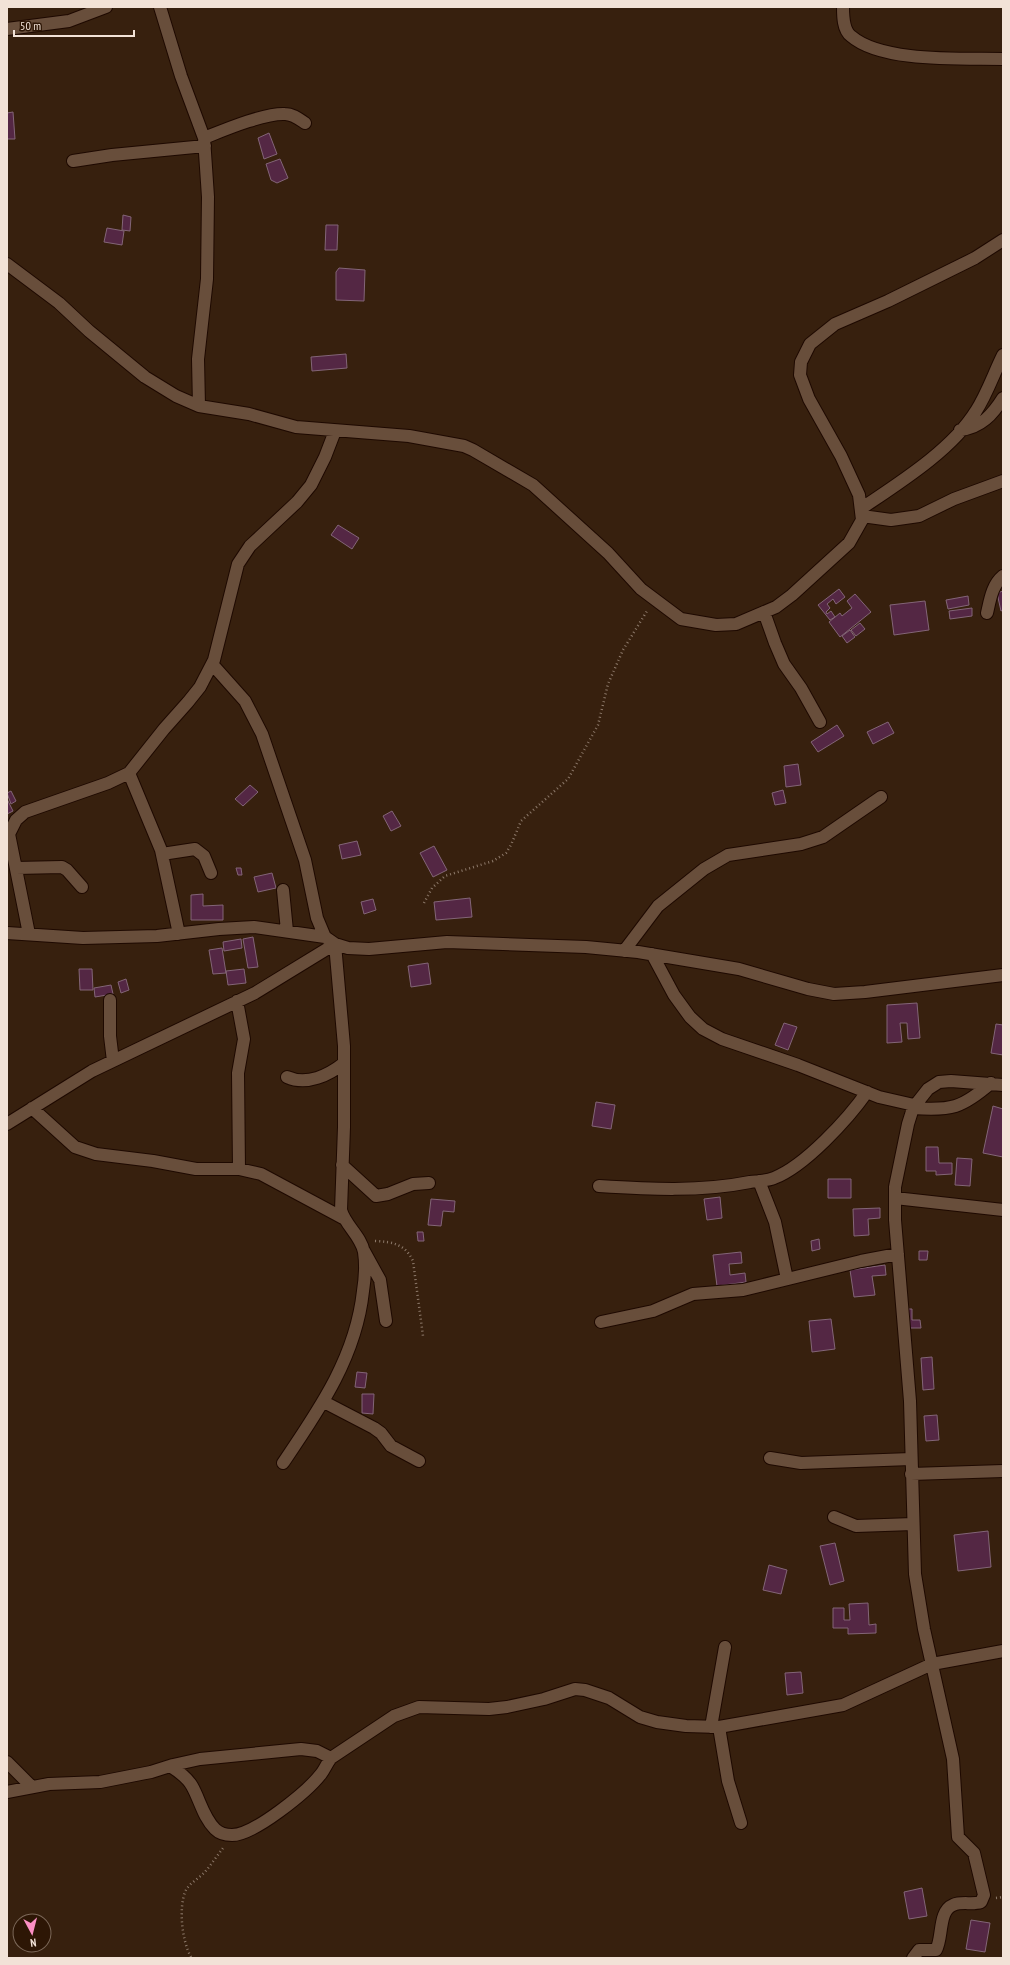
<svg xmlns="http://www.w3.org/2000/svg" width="1010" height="1965" font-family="'PT Sans Narrow',sans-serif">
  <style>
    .building { fill: #542744; stroke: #836577 }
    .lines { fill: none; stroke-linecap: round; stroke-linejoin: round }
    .minor-casing { stroke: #1e0900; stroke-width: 14 }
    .path { stroke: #8d796a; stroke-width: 2.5; stroke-dasharray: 1 3; stroke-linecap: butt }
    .minor { stroke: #684e3b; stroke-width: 12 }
  </style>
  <rect width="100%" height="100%" fill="#37200e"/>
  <path class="building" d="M13 112 15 139H7V113Z
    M269 133 277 154 264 159 258 138Z
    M280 159 288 178 277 183 271 180 266 164Z
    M123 215 131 217 130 231 122 230Z
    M326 225H338L337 250H325Z
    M107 228 124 231 122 245 104 242Z
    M339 268 365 270 364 301 336 300V272Z
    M346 354 347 368 312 371 311 357Z
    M338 525 359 538 352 549 331 535Z
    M839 589 845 597 836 604 833 599 827 604 830 608 826 612 827 614 831 611 835 617 830 620 818 605Z
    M1003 591V610L1001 611 997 593Z
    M855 594 871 612 840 637 829 622 840 613 842 616 852 608 847 601Z
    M968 596 969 605 948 609 946 600Z
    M925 601 929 630 894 635 890 605Z
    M972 608V616L950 619 949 611Z
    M860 623 865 629 856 636 851 630Z
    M850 630 855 637 847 643 842 636Z
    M888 722 894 733 873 744 867 732Z
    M837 725 844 736 818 752 811 742Z
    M798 764 801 785 786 787 784 766Z
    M250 785 258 792 243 806 235 799Z
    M783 790 786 803 775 805 772 793Z
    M11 791 16 801 11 804 7 793Z
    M7 799 13 811 7 814Z
    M392 811 401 826 391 831 383 816Z
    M357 841 361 855 342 859 339 845Z
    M434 846 447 870 433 877 420 853Z
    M236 868H241L242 875H238Z
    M272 873 276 888 258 892 254 877Z
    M203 894V906L223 905V920H191V895Z
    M470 898 472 917 436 920 434 902Z
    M373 899 376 910 364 914 361 902Z
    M253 937 258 967 248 968 243 939Z
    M241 939 242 948 224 951 223 942Z
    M222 948 226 973 213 974 209 950Z
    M428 963 431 984 411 987 408 966Z
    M79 969H92L93 990H80Z
    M244 969 246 983 228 985 226 971Z
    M126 979 129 990 121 993 118 982Z
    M111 985 113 994 95 997 94 988Z
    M917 1003 920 1038 908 1039 907 1023H900L902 1042 887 1043V1005Z
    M784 1023 797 1027 788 1050 775 1045Z
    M996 1024 1003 1025V1055L991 1053Z
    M596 1102 615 1105 611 1129 592 1126Z
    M993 1106 1003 1109V1157L983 1153Z
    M926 1147H938L939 1163H952V1174L936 1175V1171H926Z
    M957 1158 972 1159 970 1186 955 1185Z
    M828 1179H851V1198H828Z
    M720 1197 722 1218 707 1220 704 1199Z
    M431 1199 455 1201 454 1212 443 1211 441 1226 428 1225Z
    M880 1208V1218L868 1219 869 1235 854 1236 853 1209Z
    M417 1232H423L424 1241H418Z
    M819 1239 820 1249 812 1251 811 1241Z
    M919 1251H928L927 1260H919Z
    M741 1252 742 1263 729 1264 730 1275 745 1273 746 1282 717 1286 713 1255Z
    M885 1265 886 1275 872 1276 875 1295 854 1297 850 1270Z
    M905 1309H912V1320H920L921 1328H905Z
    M831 1319 835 1349 812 1352 809 1321Z
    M932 1357 934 1389 923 1390 921 1358Z
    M357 1372 367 1373 365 1388 355 1387Z
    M362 1394H374L373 1414 362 1413Z
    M937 1415 939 1440 926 1441 924 1416Z
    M988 1531 991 1567 958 1571 954 1535Z
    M835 1543 844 1581 830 1585 820 1546Z
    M769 1565 787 1570 781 1594 763 1590Z
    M868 1603 869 1625 876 1624V1633L848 1634V1628H833V1608H844V1620H850L849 1604Z
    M801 1672 803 1693 787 1695 785 1673Z
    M922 1888 927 1916 909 1919 904 1892Z
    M971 1920 990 1923 985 1952 966 1949Z"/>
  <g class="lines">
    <defs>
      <path id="minor" d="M160 7 181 76 204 138 208 197 207 279 198 359 199 406
        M843 7C843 16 843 30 851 36 882 63 963 58 1003 59
        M7 29 69 21 106 7
        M204 138C224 130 264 113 285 114 293 114 299 119 305 123
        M73 161 112 155 205 146
        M7 264 59 303 89 331 145 377 176 396 199 406 249 414 296 427 409 436 464 446 473 450 533 485 608 553 641 589 681 619 716 625 736 624 776 607 792 595 849 543 862 520 859 495 841 456 809 399 800 375 801 362 810 344 835 324 888 301 975 258 1003 240
        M960 430C981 428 993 414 1003 398
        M862 508C899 483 952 450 976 411 987 394 994 373 1003 355
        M862 516 891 520 919 516 954 499 1003 481
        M764 612 775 643 784 664 801 688 820 722
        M987 613C990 600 992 585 1003 576
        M212 664 245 701 262 734 305 860 317 918 325 937 335 944 348 948 369 949 447 942 586 947 638 952 739 969 808 989 834 994 865 992 1003 975
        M129 773 161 850 179 934
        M162 854 195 849 204 856 211 873
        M16 868 62 867 67 870 82 887
        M283 890 287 931
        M7 933 83 938 157 936 219 929 254 927 325 937
        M29 934 9 834 16 820 25 812 108 783 129 773 164 729 188 702 200 687 214 660 238 564 250 546 297 502 311 485 325 457 335 431
        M624 951 658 906 704 869 728 855 801 844 823 837 881 797
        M652 954 674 995 690 1017 703 1029 722 1039 798 1065 879 1097 914 1105
        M110 1000V1036L113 1061
        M237 1001 244 1039 238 1073 239 1169
        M287 1077C307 1086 329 1075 344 1063
        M32 1108 75 1147 96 1154 153 1161 196 1169H239L261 1174 343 1218
        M913 1108C951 1111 962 1108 991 1083
        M7 1124 92 1071 255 993 335 944 344 1046V1127L341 1210C345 1225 361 1236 364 1252 366 1265 365 1278 363 1291 356 1357 319 1410 283 1463
        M342 1165 376 1196 388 1194 413 1184 429 1183
        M759 1181 775 1222 787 1279
        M599 1186C649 1189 700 1192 750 1182 758 1181 767 1181 774 1178 805 1166 848 1119 867 1092
        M895 1198 1003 1210
        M364 1251 380 1280 386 1321
        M601 1322 653 1311 693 1294 743 1290 861 1261 898 1254
        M324 1402 374 1428 381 1433 391 1446 419 1461
        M770 1458 801 1463 911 1459
        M911 1474 1003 1471
        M834 1517 856 1526 913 1524
        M711 1727 725 1647
        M719 1727 728 1781 741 1823
        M7 1762 32 1787
        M170 1766C178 1771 187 1777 192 1786 200 1800 203 1817 215 1829 220 1834 225 1835 232 1835 254 1835 307 1792 321 1774 325 1769 327 1763 331 1758
        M7 1792 49 1784 100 1782 151 1772 173 1765 200 1759 301 1749 317 1751 331 1758 394 1716 419 1707 489 1709 507 1707 544 1699 575 1689 585 1690 609 1698 640 1717 657 1722 686 1726 719 1727 843 1705 932 1664 1003 1651
        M913 1958 919 1950H936C943 1938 938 1911 953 1905 962 1901 972 1905 981 1902L984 1895 974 1853 958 1837 953 1759 924 1629 915 1574 910 1401 895 1220V1187L908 1124 913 1108 928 1089 939 1082 951 1081 1003 1085"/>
    </defs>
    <use href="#minor" class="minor-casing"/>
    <path class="path" d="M424 903 432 888 445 876 493 861 506 853 511 845 521 821 568 779 598 725 608 684 623 650 647 611
      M375 1241C393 1242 405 1244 413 1261L423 1336
      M996 1898 1003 1897
      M191 1957C182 1941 178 1907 186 1890 190 1883 199 1878 204 1873 211 1865 217 1856 223 1848"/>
    <use href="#minor" class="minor"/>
  </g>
  <rect width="1010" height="1965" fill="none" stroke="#f2e2d7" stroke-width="16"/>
  <g transform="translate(32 1933) rotate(173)"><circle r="19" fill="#2d1605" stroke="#7c6859"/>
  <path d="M0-3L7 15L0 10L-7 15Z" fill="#fb8fc4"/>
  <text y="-6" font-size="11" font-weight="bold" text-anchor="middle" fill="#f2e2d7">N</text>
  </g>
  <path d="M14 30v6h120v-6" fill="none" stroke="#f2e2d7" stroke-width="2"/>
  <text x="20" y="30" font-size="12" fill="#f2e2d7" stroke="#2d1605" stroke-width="3" paint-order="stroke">50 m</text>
</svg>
